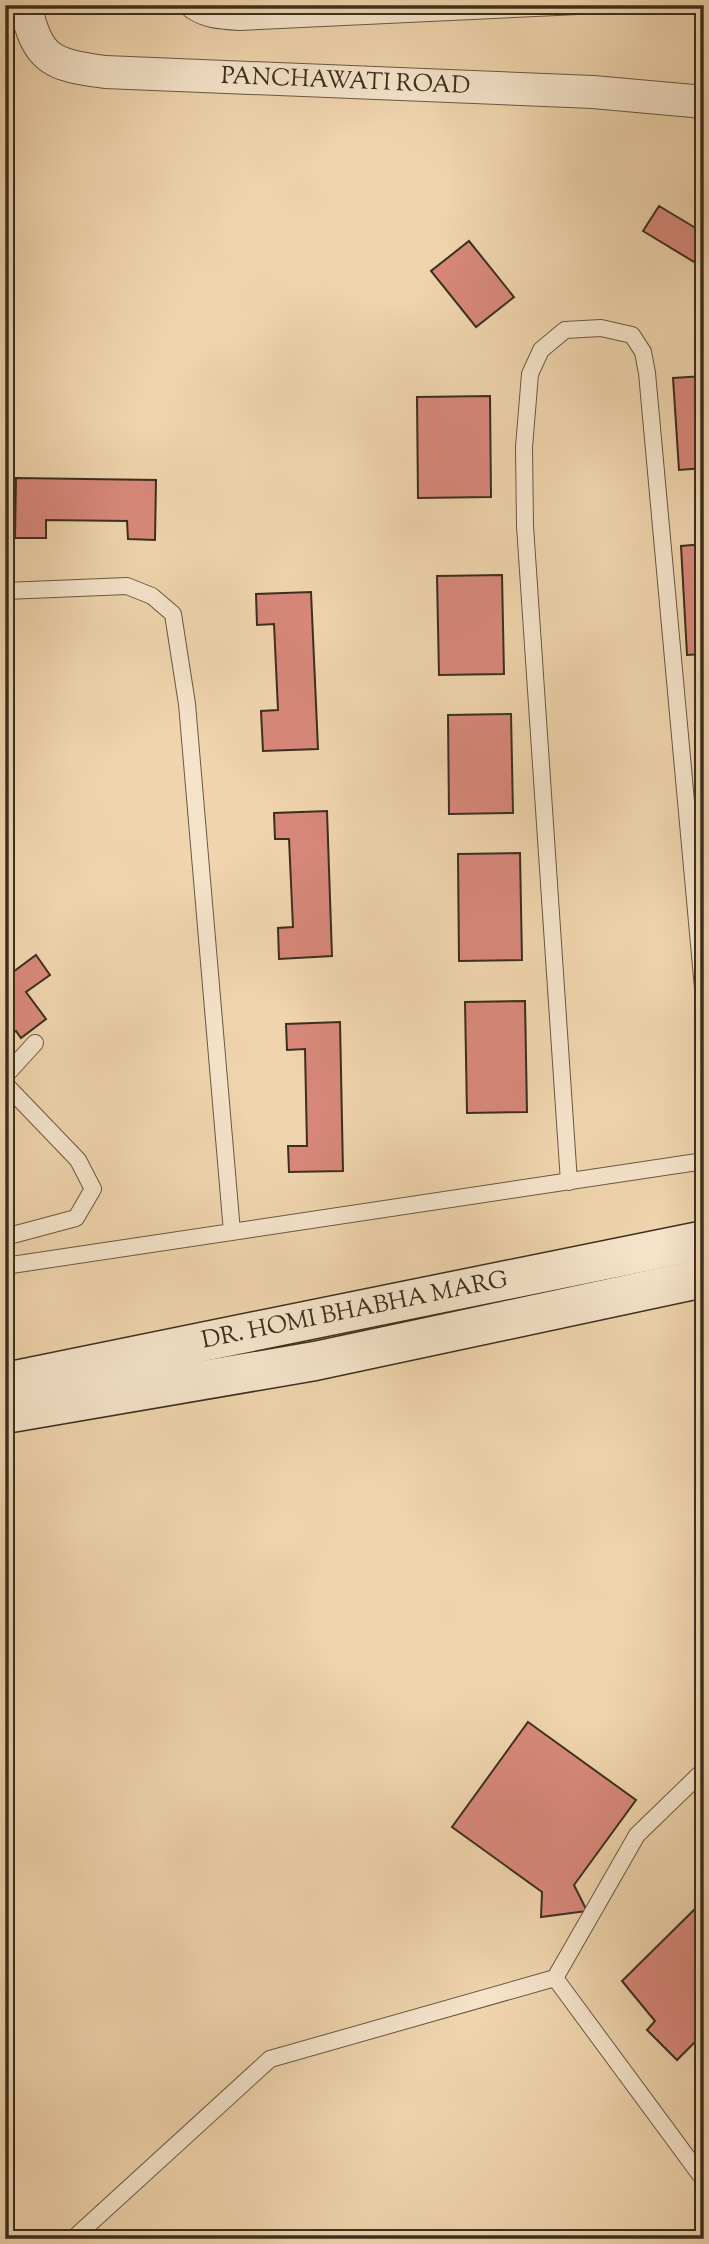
<svg xmlns="http://www.w3.org/2000/svg" width="709" height="2244" font-family="'Sorts Mill Goudy',serif">
  <style>
    .building { fill: #d8887b; stroke: #3c2f1e; stroke-width: 2 }
    .lines { fill: none; stroke-linecap: round; stroke-linejoin: round }
    .lane-casing { stroke: #695842; stroke-width: 18 }
    .street-casing { stroke: #695842; stroke-width: 34 }
    .secondary-casing { stroke: #3c2f1e; stroke-width: 41 }
    .lane { stroke: #f5e3ca; stroke-width: 16 }
    .street { stroke: #f5e3ca; stroke-width: 32 }
    .secondary { stroke: #f5e3ca; stroke-width: 38 }
    .labels { text-anchor: middle; dominant-baseline: central; stroke-width: 5; stroke-linejoin: round; paint-order: stroke }
    .street-label { font-size: 24px; fill: #3c2f1e; stroke: #f5e3ca }
  </style>
  <rect width="100%" height="100%" fill="#efd4ad"/>
  <filter id="stains"><feTurbulence type="fractalNoise" baseFrequency=".00286" numOctaves="4"/><feColorMatrix values="0 0 0 0 .2 0 0 0 0 .09 0 0 0 0 .02 0 0 0 .5 -.17"/></filter>
  <radialGradient id="worn" r=".72"><stop offset=".6" stop-color="#630" stop-opacity="0"/><stop offset="1" stop-color="#630" stop-opacity=".3"/></radialGradient>
  <path class="building" d="M659 206 704 233V268L643 231Z
    M469 241 514 297 476 327 431 271Z
    M704 376V468L679 470 673 378Z
    M490 396 491 497 418 498 417 397Z
    M16 478 156 480 155 540 128 539 127 521 46 520V538H15Z
    M704 544V654L687 655 681 546Z
    M502 575 504 674 439 675 437 576Z
    M311 592 318 749 263 751 261 711 278 710 274 624 257 625 256 594Z
    M696 683H704V804H703Z
    M511 714 513 813 449 814 448 715Z
    M327 811 332 956 279 959 278 928 293 927 289 839H275L274 813Z
    M520 853 522 960 459 961 458 854Z
    M36 955 50 975 26 992 46 1019 21 1038 16 1031 5 1038V978Z
    M525 1001 527 1112 467 1113 465 1002Z
    M340 1022 343 1171 289 1172 288 1146H307L305 1049 287 1050 286 1024Z
    M528 1722 636 1800 574 1885 587 1911 541 1917 542 1892 452 1827Z
    M704 1900V2073H697V2040L677 2060 647 2030 655 2021 622 1981Z"/>
  <g class="lines">
    <defs>
      <path id="lane" d="M185 5C200 20 220 21 240 22L600 5
        M5 591 127 586 152 596 173 614 187 704 232 1232
        M5 1076 35 1043
        M5 1084 78 1160 93 1189 76 1218 5 1237
        M569 1182 525 526 524 447 530 374 541 350 565 330 601 328 632 335 643 352 647 373 704 999
        M5 1266 704 1161
        M555 1978 637 1835 704 1770
        M73 2239 270 2059 555 1978 704 2180"/>
      <g id="street">
        <path id="s1" d="M25 5C38 60 51 65 105 72L593 92 704 102"/>
      </g>
      <g id="secondary">
        <path id="s2" d="M5 1382 704 1240"/>
        <path d="M5 1414 315 1361 704 1278"/>
      </g>
    </defs>
    <use href="#lane" class="lane-casing"/>
    <use href="#street" class="street-casing"/>
    <use href="#secondary" class="secondary-casing"/>
    <use href="#lane" class="lane"/>
    <use href="#street" class="street"/>
    <use href="#secondary" class="secondary"/>
  </g>
  <g class="labels">
    <g class="street-label">
      <text stroke="none"><textPath href="#s1" startOffset="357">PANCHAWATI ROAD</textPath></text>
      <text stroke="none"><textPath href="#s2" startOffset="357">DR. HOMI BHABHA MARG</textPath></text>
    </g>
  </g>
  <rect width="709" height="2244" fill="none" stroke="#efd4ad" stroke-width="28"/>
  <rect x="7" y="7" width="695" height="2230" fill="none" stroke="#3c2f1e" stroke-width="3.5"/>
  <rect x="14" y="14" width="681" height="2216" fill="none" stroke="#3c2f1e" stroke-width="2"/>
  <rect width="100%" height="100%" filter="url(#stains)"/>
  <rect width="100%" height="100%" fill="url(#worn)"/>
</svg>
